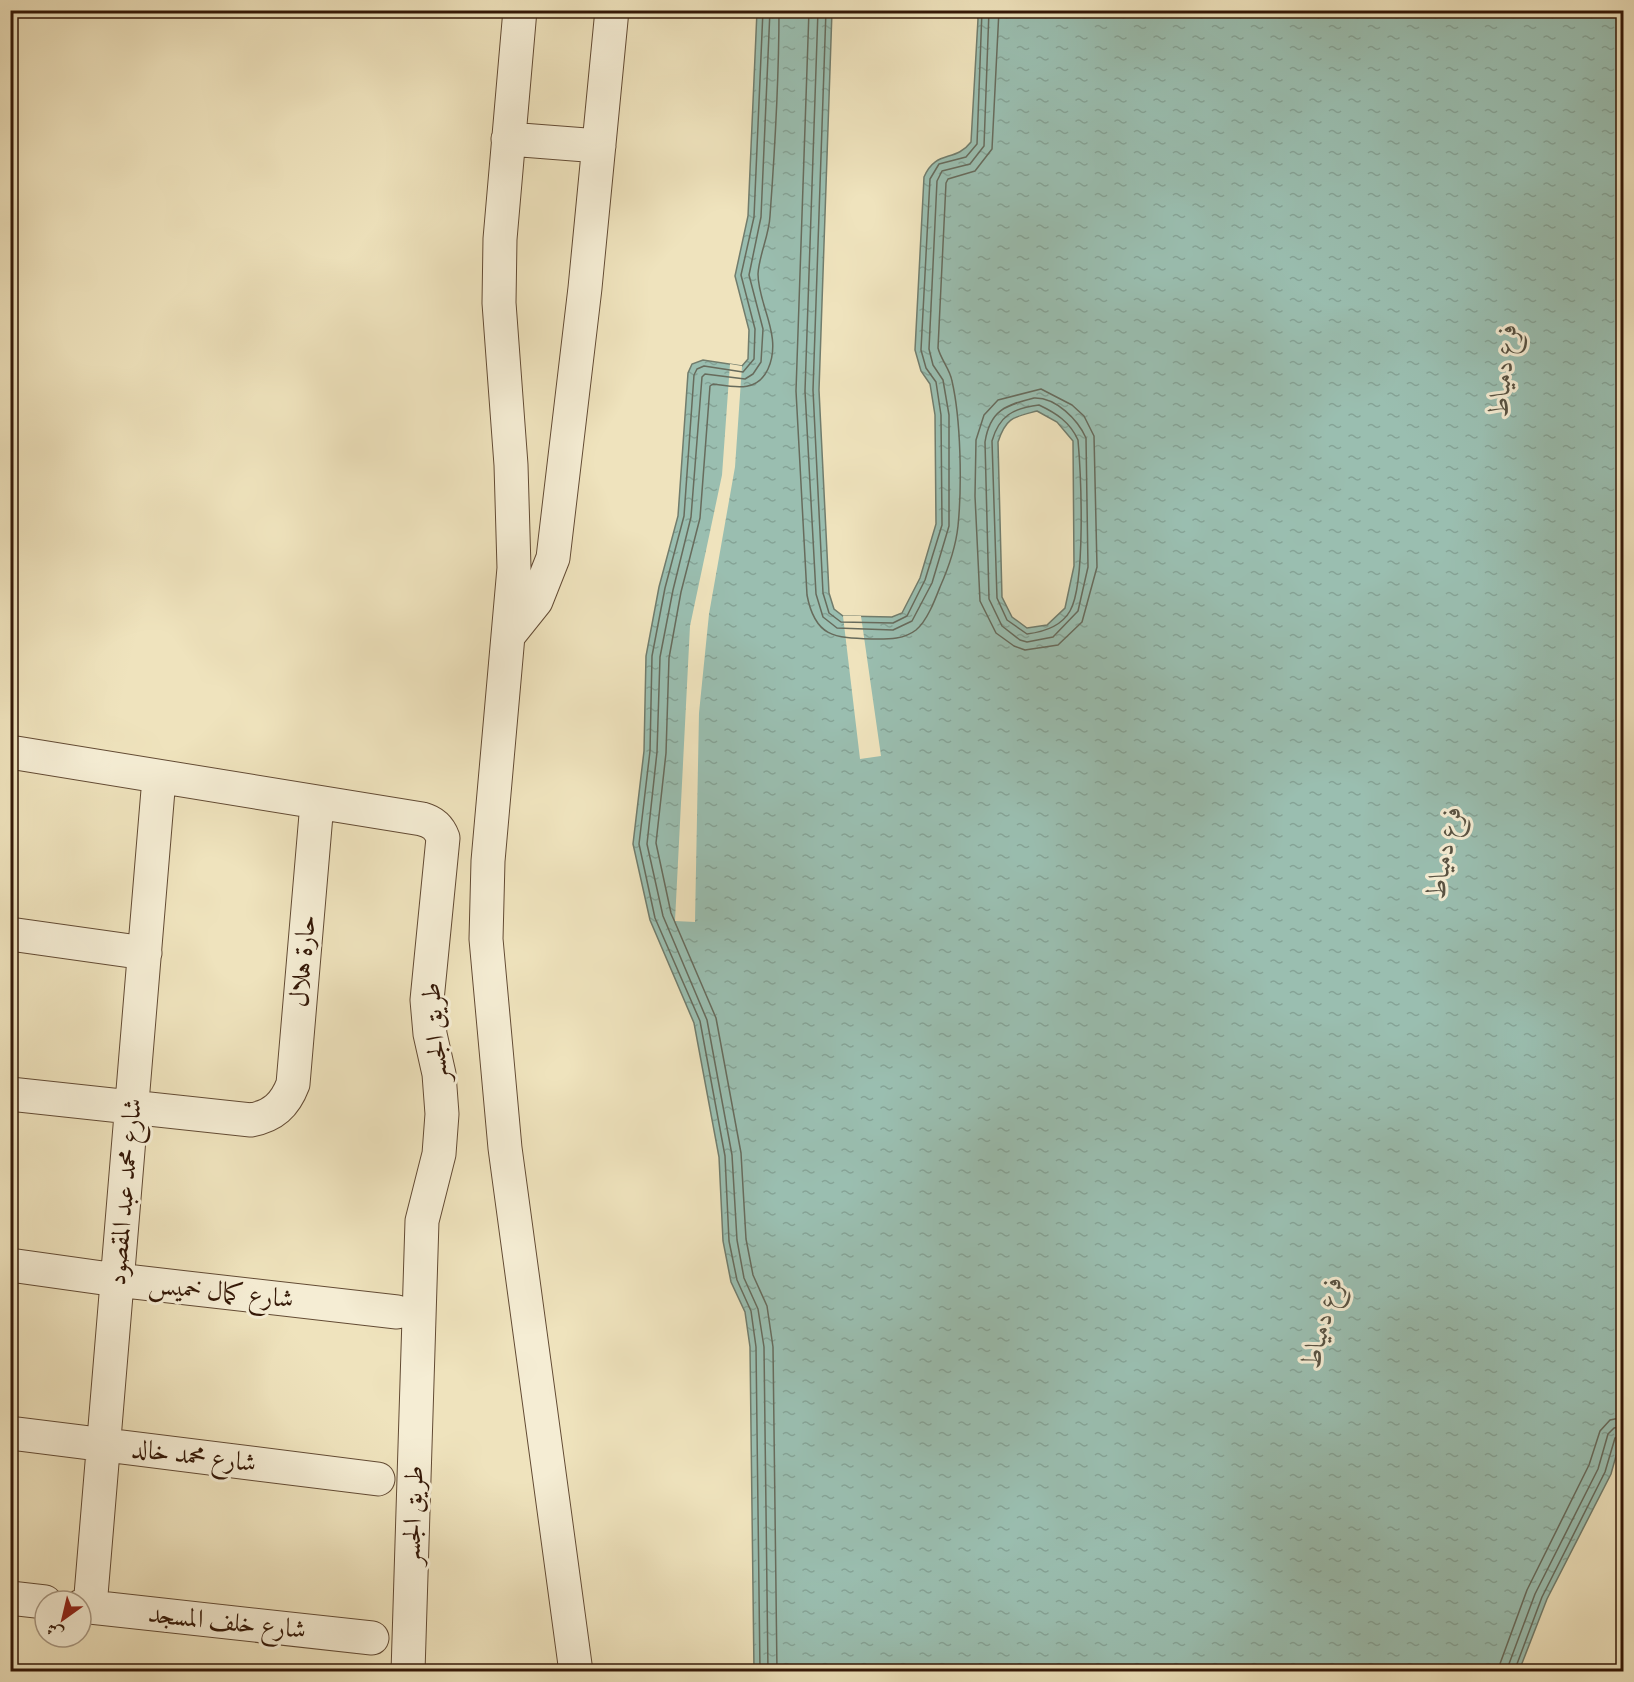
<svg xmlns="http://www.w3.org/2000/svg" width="1634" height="1682" font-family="'IM FELL Double Pica',Amiri,serif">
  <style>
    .water { fill: url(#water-ripples); stroke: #717c6c; stroke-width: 1.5; fill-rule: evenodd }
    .pier { fill: #efe3bd }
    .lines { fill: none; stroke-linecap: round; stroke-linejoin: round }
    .shore { stroke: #676b5c; stroke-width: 1.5 }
    .minor-casing { stroke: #634b34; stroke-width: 35 }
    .minor { stroke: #f5edd4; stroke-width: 33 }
    .labels { text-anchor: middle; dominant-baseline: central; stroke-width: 6; stroke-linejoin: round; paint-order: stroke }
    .street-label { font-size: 26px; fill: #341807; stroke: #f5edd4 }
    .water-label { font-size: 27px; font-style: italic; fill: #585242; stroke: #f5edd4 }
  </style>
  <defs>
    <pattern id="water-ripples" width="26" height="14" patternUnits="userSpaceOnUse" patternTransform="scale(1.5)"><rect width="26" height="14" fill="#9abeb0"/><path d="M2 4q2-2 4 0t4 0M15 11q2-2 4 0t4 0" fill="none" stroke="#85a396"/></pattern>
  </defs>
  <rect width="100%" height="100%" fill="#efe3bd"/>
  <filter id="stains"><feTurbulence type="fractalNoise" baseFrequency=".00333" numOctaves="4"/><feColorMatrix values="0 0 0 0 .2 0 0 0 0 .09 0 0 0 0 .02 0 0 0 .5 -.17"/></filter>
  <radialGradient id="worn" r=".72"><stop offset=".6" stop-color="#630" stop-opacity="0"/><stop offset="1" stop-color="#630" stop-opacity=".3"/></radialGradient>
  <path class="water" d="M757 11H832L819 390 829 593 834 609 843 616 892 617 902 613 920 578 936 524 935 415 930 384 921 371 915 350 924 177C936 149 955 163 971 142L978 19 976 11H1623V1431L1611 1474 1547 1599 1519 1671H754L750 1347 745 1312 731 1282 723 1241 719 1157 694 1023 650 920 633 844 644 751 646 656 659 587 678 516 688 373 692 364 703 360 742 366 748 359 749 330 735 276 748 216ZM1037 411 1057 422 1073 441 1074 566 1065 608 1047 625 1027 628 1012 617 1002 597 998 442C1006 417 1014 417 1037 411Z"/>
  <path class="pier" d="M730 364 742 366 735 467 709 614 699 713 695 922 675 921 690 626 722 475Z
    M843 616H861L881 756 860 759Z"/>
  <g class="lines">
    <path class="shore" d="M809 10 796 391 807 595C815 637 834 638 872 639 887 639 903 640 916 630 927 621 935 600 940 587 948 569 956 545 958 526 962 486 961 420 952 381 950 369 941 360 938 348L946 183 948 179 975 171 992 149 999 10
      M818 10 805 391 816 594 823 617 837 628 893 630 912 621 932 583 949 526V415L943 380 933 365 929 349 937 181 942 171 970 164 984 146 989 10
      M826 10 813 390 823 593 829 613 841 622 893 623 907 616 925 580 942 525 941 415 936 382 926 368 921 350 930 179 939 164 966 157 977 144 982 10
      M1041 389 1072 405 1084 416 1094 436 1097 567 1082 622 1058 645 1025 650 1014 646 996 633 980 601 975 496 976 440 984 415 998 400Z
      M1034 398C1056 397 1078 420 1086 438L1088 567 1078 611 1053 637 1027 642 1020 640 1002 626 989 599 985 442C990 410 1006 405 1034 398Z
      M1039 405C1056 413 1070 422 1078 440 1081 475 1086 583 1070 611 1061 627 1043 632 1027 634L1007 620 997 598 992 441C999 416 1013 408 1039 405Z
      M760 1672 756 1347 751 1311 737 1280 729 1241 725 1156 700 1021 655 918 639 844 650 751 652 656 665 588 684 516 694 375 697 369 704 366 743 372 754 359 755 329 741 275 754 217 763 10
      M768 1672 764 1347 758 1309 744 1278 737 1240 732 1155 707 1020 663 916 647 844 657 752 660 657 673 590 691 517 702 377 705 374 745 379 753 374 761 362 763 329 749 275 761 217 770 10
      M777 1672 773 1347 767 1306 753 1275 746 1239 741 1153 716 1018 671 913 656 843 666 753 669 658 681 592 700 518 710 386 713 384C734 387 757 393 768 369 783 336 758 305 758 274 759 255 769 236 770 216 775 148 779 79 779 10
      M1497 1672 1527 1590 1589 1465 1600 1431 1610 1420 1624 1417
      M1506 1672 1535 1594 1598 1469 1608 1434 1614 1428 1624 1426
      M1514 1672 1542 1597 1605 1472 1615 1438 1624 1434"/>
    <defs>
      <path id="minor" d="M520 10 500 239 499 303 511 465 514 568 488 861 486 939 505 1148 576 1672
        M508 139 599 146
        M508 636 536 601 553 558 585 288 612 10
        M10 752 422 819C433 822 439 827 443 838L427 1000 430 1034 439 1074 442 1114 439 1154 422 1221 408 1672
        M10 934 145 953
        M10 1094 251 1120C273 1116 285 1105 293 1084L317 803
        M10 1265 117 1280 397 1312
        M10 1433 378 1479
        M10 1598 45 1602
        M81 1606 372 1638
        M90 1607 159 778"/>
    </defs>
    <use href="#minor" class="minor-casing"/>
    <use href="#minor" class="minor"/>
  </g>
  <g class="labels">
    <g class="street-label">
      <text transform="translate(303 961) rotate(-85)">حارة هلال</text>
      <text transform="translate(435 1032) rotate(-95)">طريق الجسر</text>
      <text transform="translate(125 1192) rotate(-85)">شارع محمد عبد المقصود</text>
      <text transform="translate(221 1292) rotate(6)">شارع كمال خميس</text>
      <text transform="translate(194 1456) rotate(7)">شارع محمد خالد</text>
      <text transform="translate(413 1515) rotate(-88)">طريق الجسر</text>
      <text transform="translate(227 1622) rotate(6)">شارع خلف المسجد</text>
    </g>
    <g class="water-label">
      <text transform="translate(1503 370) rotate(-84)">فرع دمياط</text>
      <text transform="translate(1444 852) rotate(-79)">فرع دمياط</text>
      <text transform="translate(1322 1322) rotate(-75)">فرع دمياط</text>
    </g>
  </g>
  <rect width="1634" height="1682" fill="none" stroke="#efe3bd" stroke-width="36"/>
  <rect x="12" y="12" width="1610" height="1658" fill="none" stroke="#341807" stroke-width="3"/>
  <rect x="18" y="18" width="1598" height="1646" fill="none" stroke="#341807" stroke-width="1.5"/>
  <g transform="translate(63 1619) rotate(214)"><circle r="28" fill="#f5edd4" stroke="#a89882" stroke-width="1.5"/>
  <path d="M0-4.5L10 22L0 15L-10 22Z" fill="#8f2418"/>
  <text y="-9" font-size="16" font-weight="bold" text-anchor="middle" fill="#341807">ش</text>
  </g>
  <rect width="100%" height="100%" filter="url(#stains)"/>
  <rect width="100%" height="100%" fill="url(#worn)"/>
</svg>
